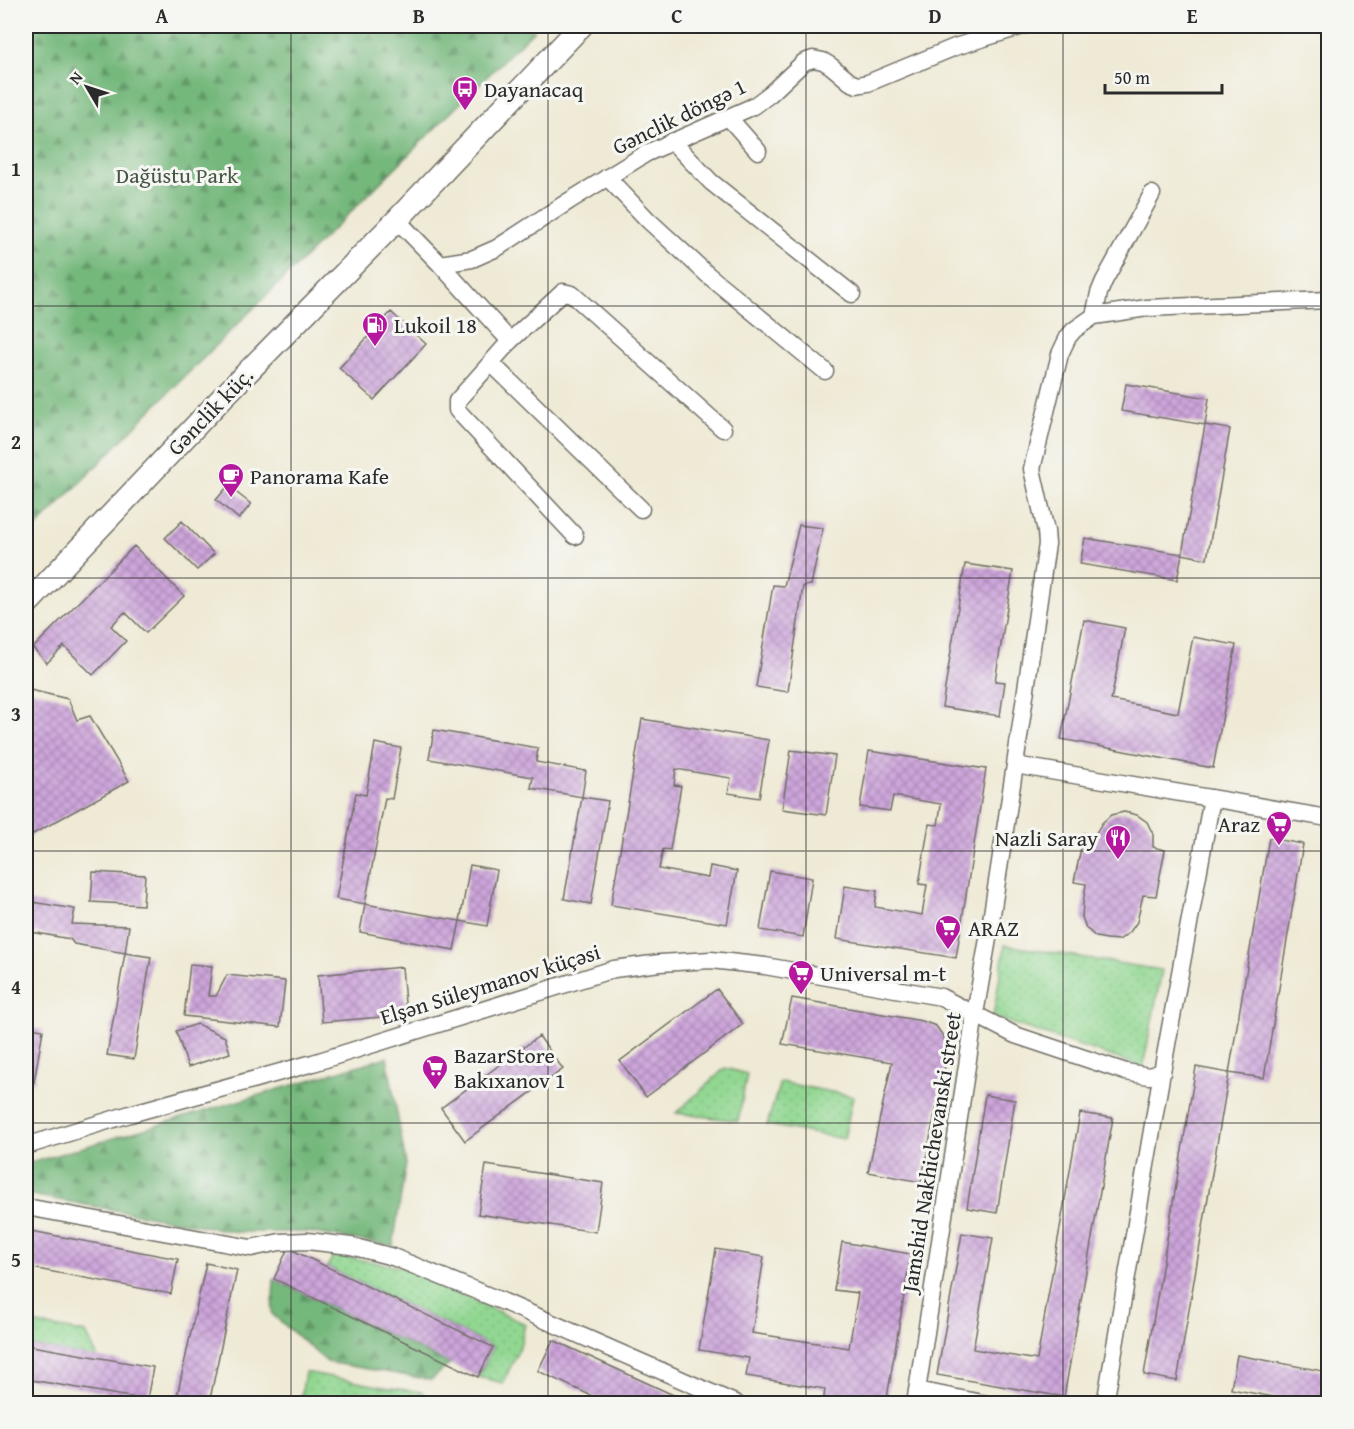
<svg xmlns="http://www.w3.org/2000/svg" width="1354" height="1429" font-family="'Gentium Book Plus',serif">
  <style>
    .grass { fill: url(#grass-dots); stroke: #5e815e; stroke-width: 1.5 }
    .forest { fill: url(#forest-firs); stroke: #507253; stroke-width: 1.5 }
    .building { fill: url(#building-cross-hatch) }
    .lines { fill: none; stroke-linecap: round; stroke-linejoin: round }
    .street-casing { stroke: #706e66; stroke-width: 19 }
    .secondary-casing { stroke: #706e66; stroke-width: 25 }
    .street { stroke: #fff; stroke-width: 16 }
    .secondary { stroke: #fff; stroke-width: 22 }
    .grid { fill: none; stroke: #2b2b2b; stroke-width: 1.5; stroke-opacity: 0.55 }
    .labels { text-anchor: middle; dominant-baseline: central; stroke-width: 6; stroke-linejoin: round; paint-order: stroke }
    .poi-label { font-size: 22px; fill: #2b2b2b; stroke: #f6f6f2; text-anchor: start }
    .street-label { font-size: 22px; fill: #2b2b2b; stroke: #f6f6f2 }
    .park-label { font-size: 22px; fill: #445644; stroke: #f6f6f2 }
    .neatline { fill: none; stroke: #2b2b2b; stroke-width: 2 }
    .grid-label { font-size: 20px; text-anchor: middle; font-weight: bold; fill: #2b2b2b }
  </style>
  <defs>
    <pattern id="grass-dots" width="8" height="8" patternUnits="userSpaceOnUse" patternTransform="scale(1.5)"><rect width="8" height="8" fill="#91d791"/><path d="M2 2h.1M6 6h.1" fill="none" stroke="#7db97d" stroke-width="1.8" stroke-linecap="round"/></pattern>
    <pattern id="forest-firs" width="22" height="20" patternUnits="userSpaceOnUse" patternTransform="scale(1.5)"><rect width="22" height="20" fill="#74b87b"/><path d="M5 1l3.5 6h-7zM16 11l3.5 6h-7z" fill="#5f9665"/></pattern>
    <pattern id="building-cross-hatch" width="8" height="8" patternUnits="userSpaceOnUse" patternTransform="scale(1.5)"><rect width="8" height="8" fill="#cda5db"/><path d="M0 0l8 8M0 8l8-8" fill="none" stroke="#a787b2"/></pattern>
  </defs>
  <rect width="100%" height="100%" fill="#f6f6f2"/>
  <filter id="ink" filterUnits="userSpaceOnUse"><feTurbulence type="fractalNoise" baseFrequency=".0167" numOctaves="2"/><feDisplacementMap in="SourceGraphic" scale="12" xChannelSelector="R" yChannelSelector="G"/><feConvolveMatrix kernelMatrix="1 2 1 2 8 2 1 2 1" color-interpolation-filters="sRGB"/></filter>
  <filter id="wash" filterUnits="userSpaceOnUse"><feTurbulence type="fractalNoise" baseFrequency=".008" numOctaves="4" result="noise"/><feDisplacementMap in="SourceGraphic" scale="24" xChannelSelector="R" yChannelSelector="G"/><feGaussianBlur stdDeviation="1.35" result="paint"/><feColorMatrix in="noise" values="0 0 0 0 0 0 0 0 0 0 0 0 0 0 0 0 0 1.4 0 .05"/><feComposite in="paint" operator="in"/></filter>
  <g filter="url(#wash)">
    <rect width="100%" height="100%" fill="#efead5"/>
    <path class="grass" d="M1005 945 1162 970 1143 1067 993 1017Z
      M725 1068 747 1074 738 1121 676 1113Z
      M780 1082 853 1096 844 1139 767 1125Z
      M334 1255 401 1267 525 1324 520 1347 503 1383 478 1377 493 1347 327 1267Z
      M26 1322 86 1333 98 1358 26 1345Z
      M305 1372 384 1387 422 1392 430 1403H300Z"/>
    <path class="forest" d="M26 26H521L534 30 151 410 26 538Z
      M387 1057 406 1164 393 1246 308 1232H237L26 1194V1164Z
      M274 1279 450 1364 431 1380 327 1362 272 1314Z"/>
    <g id="blocks">
      <path class="building" d="M391 312 426 344 374 400 339 368Z
        M1126 384 1209 398 1205 425 1121 411Z
        M1205 425 1230 429 1207 559 1182 554Z
        M228 486 251 504 239 519 216 500Z
        M182 521 214 554 197 570 165 538Z
        M799 525 823 528 811 585 803 586 788 692 756 687 773 585 784 586Z
        M1085 538 1182 554 1177 580 1080 564Z
        M134 546 184 596 146 633 125 612 111 626 126 641 93 675 64 646 47 663 33 648Z
        M965 564 1013 571 995 681 1005 682 1000 716 942 707Z
        M1084 620 1125 628 1111 700 1178 713 1193 637 1236 645 1213 768 1061 739Z
        M26 689 68 699 77 720 90 716 129 781 26 838Z
        M642 719 769 740 759 798 728 793 731 778 676 769 674 785 681 786 670 850 663 849 659 869 708 878 710 866 737 871 727 924 611 905Z
        M434 730 538 748 536 762 586 771 582 797 531 788 533 777 429 759Z
        M375 743 401 748 392 799 385 798 365 904 336 899 356 793 366 795Z
        M791 750 835 756 826 815 782 809Z
        M869 751 986 769 956 958 837 939 845 886 877 891 875 907 922 915 927 885 919 884 929 824 938 825 941 804 893 796 890 811 860 807Z
        M582 797 608 801 591 904 564 899Z
        M1124 812 1137 815 1147 822 1153 834V847L1165 850 1156 896 1143 895 1137 922 1130 932 1119 940 1107 939 1096 937 1086 928 1082 917 1083 903 1086 884 1074 882 1084 833 1095 835 1102 823 1111 815Z
        M1269 838 1303 844 1264 1078 1229 1073Z
        M470 865 497 870 487 926 460 921Z
        M770 871 812 878 803 937 760 930Z
        M93 872 145 875 143 905 91 902Z
        M26 901 75 909 72 924 129 926 125 953 74 944 70 939 26 931Z
        M365 904 460 921 454 950 360 932Z
        M125 953 151 957 134 1059 107 1055Z
        M190 964 212 966 208 996H216L227 975 285 981 280 1027 184 1016Z
        M402 967 406 1015 322 1022 318 975Z
        M717 989 743 1024 646 1097 620 1061Z
        M792 998 922 1021 936 1026 943 1036 948 1051 921 1182 868 1172 892 1062 782 1044Z
        M197 1024 225 1037 230 1053 188 1067 176 1031Z
        M26 1027 43 1030 34 1082 26 1080Z
        M539 1036 563 1069 465 1141 441 1108Z
        M1196 1067 1229 1073 1177 1381 1144 1375Z
        M985 1095 1015 1100 997 1213 967 1208Z
        M1080 1113 1113 1118 1064 1397 937 1375 962 1233 993 1238 973 1349 1037 1360Z
        M486 1165 603 1183 596 1232 478 1214Z
        M26 1230 178 1259 171 1294 26 1267Z
        M842 1242 911 1254 886 1404H823L825 1389 746 1376 749 1358 699 1350 716 1249 764 1257 752 1333 849 1348 858 1293 834 1290Z
        M288 1248 493 1347 478 1377 274 1279Z
        M206 1263 237 1270 209 1404H189L176 1401Z
        M553 1340 693 1404H609L538 1371Z
        M26 1345 153 1367 147 1400 26 1379Z
        M1237 1355 1328 1372V1404H1312L1231 1389Z"/>
    </g>
  </g>
  <g filter="url(#ink)">
    <use href="#blocks" fill-opacity="0" stroke="#706e66" stroke-width="1.5"/>
    <g class="lines">
      <defs>
        <path id="street" d="M729 118 758 151
          M672 141 711 182 852 294
          M607 177 648 220 708 275 825 371
          M397 220 440 264 472 259 497 248 569 201 647 153 754 106 770 94 804 62 813 59 823 61 831 66 850 82 857 85 868 83 955 47 1023 26
          M440 264 510 341
          M1094 316 1099 293 1104 281 1152 194
          M491 363 641 509
          M575 536 457 410V401L510 341 563 292 572 294 723 429
          M1015 765 1328 818
          M26 1146 130 1114 313 1063 614 969 660 963 711 960 765 966 941 997 1015 1035 1126 1072 1149 1076 1162 1072
          M26 1207 251 1248 280 1242 307 1241 351 1246 393 1257 504 1302 737 1404
          M917 1390 987 1404
          M915 1404 975 1014 990 927 1015 765 1047 544 1046 531 1032 469 1060 354 1068 337 1074 330 1094 316 1147 308 1328 300
          M1105 1404 1162 1072 1212 798"/>
        <path id="secondary" d="M26 605 223 397 397 220 581 26"/>
      </defs>
      <use href="#street" class="street-casing"/>
      <use href="#secondary" class="secondary-casing"/>
      <use href="#street" class="street"/>
      <use href="#secondary" class="secondary"/>
    </g>
  </g>
  <path class="grid" d="M291 26V1404M548 26V1404M806 26V1404M1063 26V1404M26 306H1328M26 578H1328M26 851H1328M26 1123H1328"/>
  <defs>
    <symbol id="bus-pin" viewBox="-11 -11 22 30"><path d="M0 17L-7.5 6A9.5 9.5 0 1 1 7.5 6Z" fill="#b5179e" stroke="#f6f6f2"/><path d="M-5-6H5V4H4V6H2V4H-2V6H-4V4H-5ZM-3.5-4V0h7V-4ZM-3.5 1.2v1.5H-2V1.2ZM2 1.2v1.5H3.5V1.2Z" fill="#fff"/></symbol>
    <symbol id="fuel-pin" viewBox="-11 -11 22 30"><path d="M0 17L-7.5 6A9.5 9.5 0 1 1 7.5 6Z" fill="#b5179e" stroke="#f6f6f2"/><path d="M-5.5-6h7V0h2V4h1.3V-2.5L3-4.5l.8-.8L6-3V5H2.5V1h-1V6h-7ZM-4.2-4.7v3.2H.2V-4.7Z" fill="#fff"/></symbol>
    <symbol id="cafe-pin" viewBox="-11 -11 22 30"><path d="M0 17L-7.5 6A9.5 9.5 0 1 1 7.5 6Z" fill="#b5179e" stroke="#f6f6f2"/><path d="M-5.5-4.5H6V0H3Q3 3.5 0 3.5H-2.5Q-5.5 3.5-5.5 0ZM3-3.2v2h1.7v-2ZM-6 4.5H4V6H-6Z" fill="#fff"/></symbol>
    <symbol id="supermarket-pin" viewBox="-11 -11 22 30"><path d="M0 17L-7.5 6A9.5 9.5 0 1 1 7.5 6Z" fill="#b5179e" stroke="#f6f6f2"/><path d="M-6-5.5h2.5l.6 2H6L4.5 2H-2.5L-4.4-4H-6ZM-1.5 3.2a1.3 1.3 0 1 0 .1 0ZM3 3.2a1.3 1.3 0 1 0 .1 0Z" fill="#fff"/></symbol>
    <symbol id="restaurant-pin" viewBox="-11 -11 22 30"><path d="M0 17L-7.5 6A9.5 9.5 0 1 1 7.5 6Z" fill="#b5179e" stroke="#f6f6f2"/><path d="M-5-6h1v4h1v-4h1v4h1v-4h1v5L-1.5 .5V6h-2V.5L-5-1ZM5-6V6H3V1.5H1.5Q1.5-4 5-6Z" fill="#fff"/></symbol>
  </defs>
  <g fill-rule="evenodd">
    <use href="#bus-pin" x="450" y="74" width="30" height="40"/>
    <use href="#fuel-pin" x="360" y="310" width="30" height="40"/>
    <use href="#cafe-pin" x="216" y="461" width="30" height="40"/>
    <use href="#supermarket-pin" x="1264" y="809" width="30" height="40"/>
    <use href="#restaurant-pin" x="1103" y="823" width="30" height="40"/>
    <use href="#supermarket-pin" x="933" y="913" width="30" height="40"/>
    <use href="#supermarket-pin" x="786" y="958" width="30" height="40"/>
    <use href="#supermarket-pin" x="420" y="1053" width="30" height="40"/>
  </g>
  <g class="labels">
    <g class="poi-label">
      <text x="484" y="89">Dayanacaq</text>
      <text x="394" y="325">Lukoil 18</text>
      <text x="250" y="476">Panorama Kafe</text>
      <text x="1260" y="824" text-anchor="end">Araz</text>
      <text x="1098" y="838" text-anchor="end">Nazli Saray</text>
      <text x="968" y="928">ARAZ</text>
      <text x="820" y="973">Universal m-t</text>
      <text x="454" y="1055">BazarStore<tspan x="454" dy="25">Bakıxanov 1</tspan></text>
    </g>
    <g class="street-label">
      <text transform="translate(679 116) rotate(-26)">Gənclik döngə 1</text>
      <text transform="translate(210 411) rotate(-46)">Gənclik küç.</text>
      <text transform="translate(490 984) rotate(-17)">Elşən Süleymanov küçəsi</text>
      <text transform="translate(931 1152) rotate(-81)">Jamshid Nakhichevanski street</text>
    </g>
    <g class="park-label">
      <text x="177" y="175">Dağüstu Park</text>
    </g>
  </g>
  <rect width="1354" height="1429" fill="none" stroke="#f6f6f2" stroke-width="66"/>
  <g transform="translate(87 87) rotate(309)" stroke="#f6f6f2" stroke-width="4.5" paint-order="stroke">
  <path d="M0-4.5L10 22L0 15L-10 22Z" fill="#2b2b2b"/>
  <text y="-9" font-size="16" font-weight="bold" text-anchor="middle" fill="#2b2b2b">N</text>
  </g>
  <path d="M1105 84v9h117v-9" fill="none" stroke="#2b2b2b" stroke-width="3"/>
  <text x="1114" y="84" font-size="18" fill="#2b2b2b" stroke="#f6f6f2" stroke-width="4.5" paint-order="stroke">50 m</text>
  <rect x="33" y="33" width="1288" height="1363" class="neatline"/>
  <g class="grid-label">
    <text x="162" y="23">A</text>
    <text x="419" y="23">B</text>
    <text x="677" y="23">C</text>
    <text x="935" y="23">D</text>
    <text x="1192" y="23">E</text>
    <text x="16" y="176">1</text>
    <text x="16" y="449">2</text>
    <text x="16" y="721">3</text>
    <text x="16" y="994">4</text>
    <text x="16" y="1267">5</text>
  </g>
</svg>
